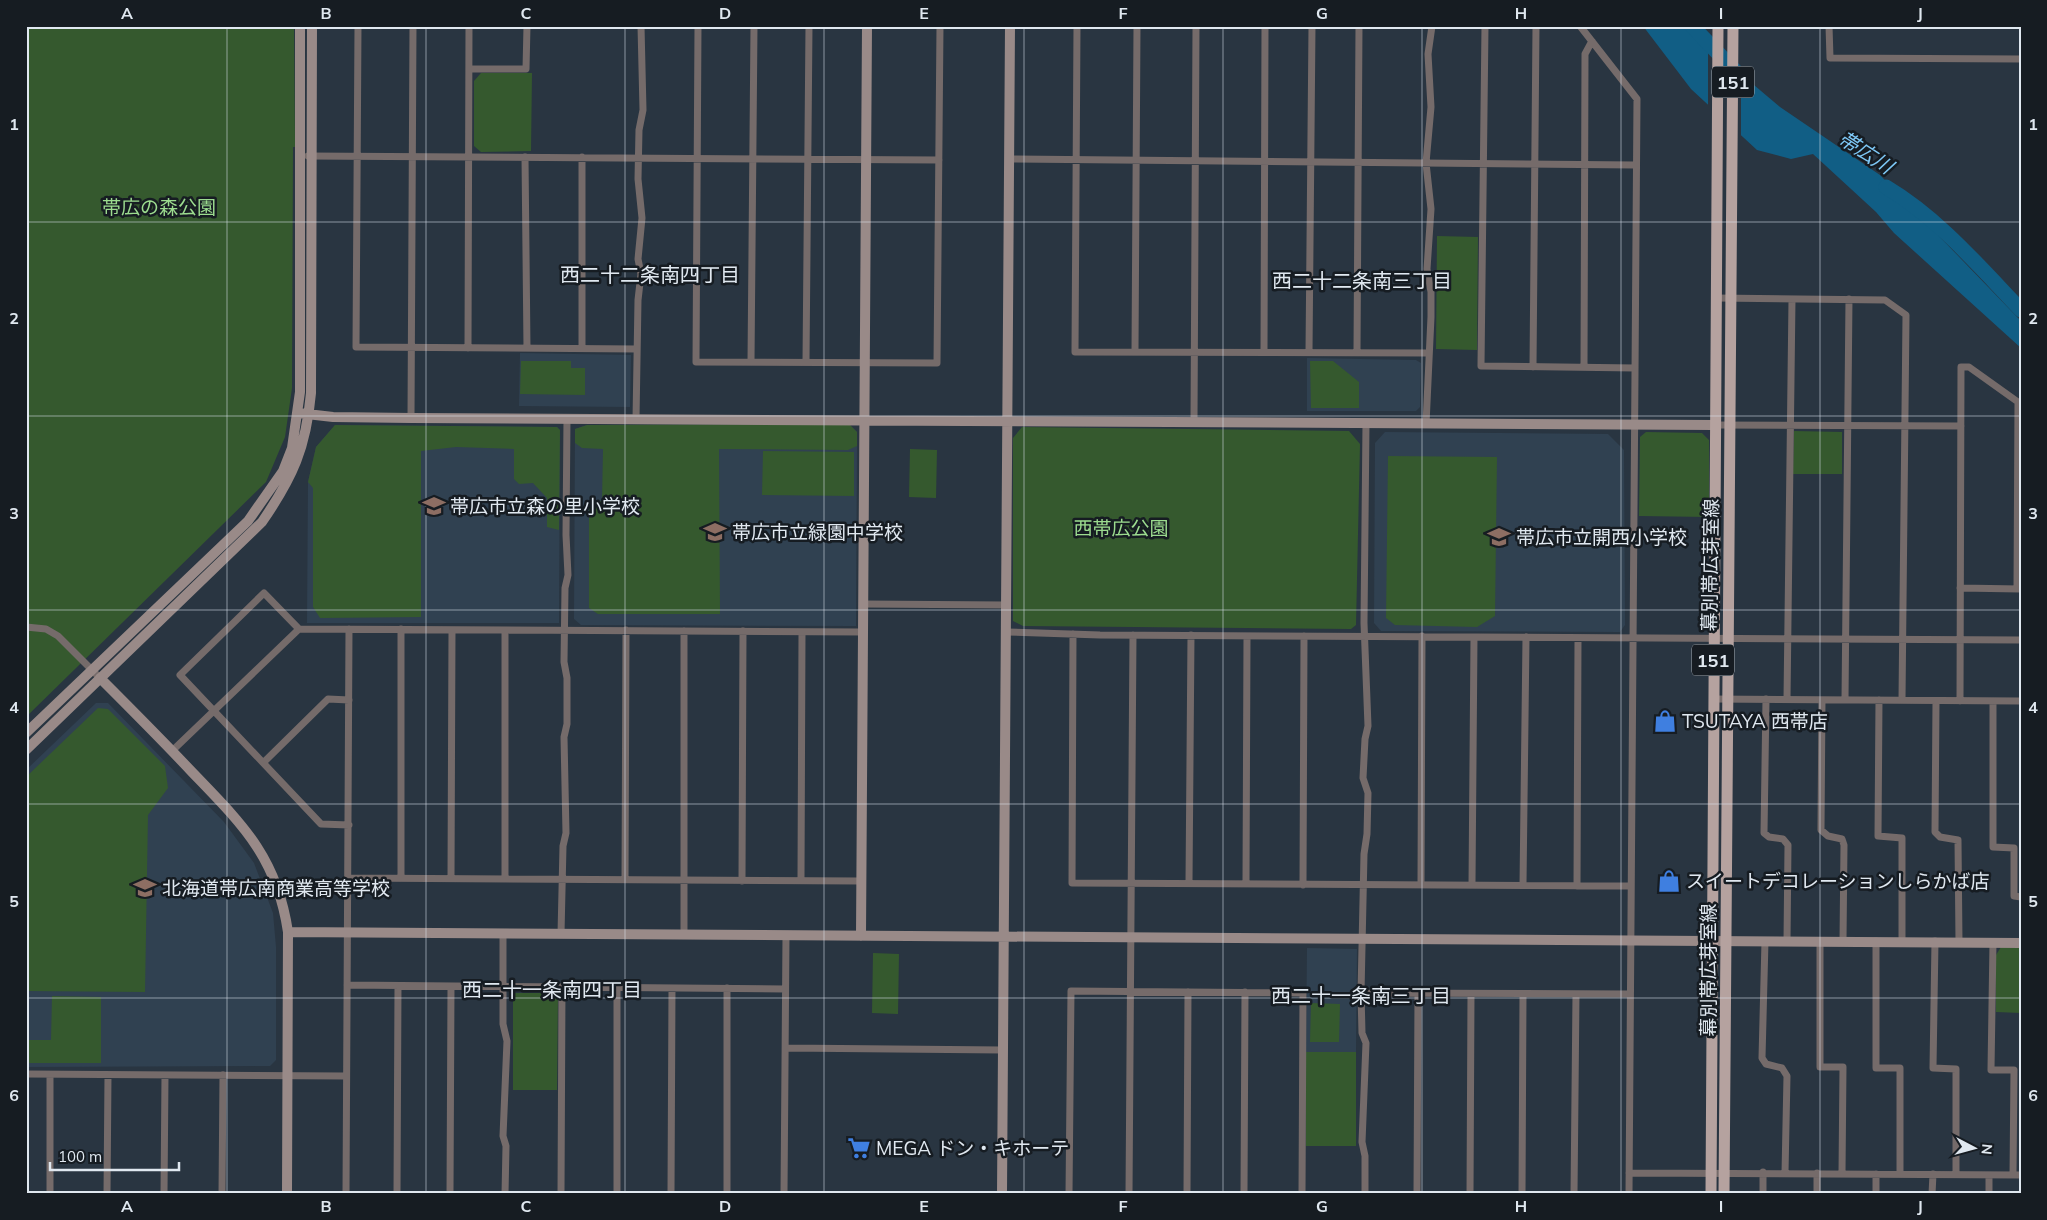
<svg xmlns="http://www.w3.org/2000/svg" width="2047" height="1220" font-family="Mulish,'Noto Sans JP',sans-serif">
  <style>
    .built { fill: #304151 }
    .green { fill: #35592e }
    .water { fill: #115e85 }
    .pier { fill: #293541 }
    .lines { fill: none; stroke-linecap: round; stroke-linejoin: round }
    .river { stroke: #115e85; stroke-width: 15 }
    .street { stroke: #756b6a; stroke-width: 7 }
    .secondary { stroke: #998a88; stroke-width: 10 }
    .primary { stroke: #b5a29f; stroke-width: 11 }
    .grid { fill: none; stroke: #e0e8f0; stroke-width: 1; stroke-opacity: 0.55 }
    .labels { text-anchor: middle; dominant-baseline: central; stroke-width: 5; stroke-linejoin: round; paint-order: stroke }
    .shield { fill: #161c22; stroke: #a3abb2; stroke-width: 1 }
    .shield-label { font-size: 18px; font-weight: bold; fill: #e0e8f0 }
    .park-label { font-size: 19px; fill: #9cdc8f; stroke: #161c22 }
    .poi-label { font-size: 19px; fill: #e0e8f0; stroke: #161c22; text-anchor: start }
    .street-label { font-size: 19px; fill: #e0e8f0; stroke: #161c22 }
    .water-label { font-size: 20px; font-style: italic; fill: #7ec8f6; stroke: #161c22 }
    .neighbourhood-label { font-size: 20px; fill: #e0e8f0; stroke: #161c22 }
    .neatline { fill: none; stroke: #e0e8f0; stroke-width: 2 }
    .grid-label { font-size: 16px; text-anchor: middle; font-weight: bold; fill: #e0e8f0 }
  </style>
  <rect width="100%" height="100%" fill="#293541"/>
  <path class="built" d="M520 353 631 355 630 407 519 406Z
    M1307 358 1416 360 1421 363 1420 407 1416 411H1307Z
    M849 424 857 432V446L856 626 581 625 574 619 575 429 587 425Z
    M335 425 557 427 560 430 559 623H307L308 482 316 447Z
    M1385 432 1608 434 1624 450 1625 625 1620 632 1381 631 1374 623 1375 443Z
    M96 703H108L224 822 254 863 273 913 276 947V1060L270 1066 26 1067V770Z
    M1307 948 1357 949 1356 1052H1306Z"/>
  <path class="green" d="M26 26H294L295 147H293L292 388 285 437 266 482 26 717Z
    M481 73H532L531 151 481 152 474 146V81Z
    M1437 236 1478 237 1477 350 1436 349Z
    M521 361H571V368H585V395L520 394Z
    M1310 361H1333L1359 382V408H1311Z
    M849 424 857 432V446L848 450 719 449 720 614H598L589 608V501H602L603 449 582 448 575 443V429L587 425Z
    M335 425 557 427 560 430 559 530 547 527V498L533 483 519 484 514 479V449L456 447 421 451V617L320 618 313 607V488L308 482 316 447Z
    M1022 427 1349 431 1360 444 1356 625 1351 629 1023 626 1013 621V438Z
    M1794 431 1842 432V474H1793Z
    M1646 432 1702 433 1709 440V517L1639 516 1640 437Z
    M910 449 937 450 936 498 909 497Z
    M763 451 854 452V496L762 495Z
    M1388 456 1497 457 1495 616 1477 627 1395 625 1386 618Z
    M98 708 108 709 165 766 168 788 148 815 145 992 26 991V777Z
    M2001 947 2021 948V1013L1996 1012V955Z
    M873 953 899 954 898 1014 872 1013Z
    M513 993H558L557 1090H513Z
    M52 996 101 997V1063H26V1040H51Z
    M1311 1003 1340 1004 1339 1042H1310Z
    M1306 1052H1356V1146H1306Z"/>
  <path class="water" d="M1643 26H1684L1780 107 1880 175 2021 321V348L1894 233 1876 212 1813 154 1791 159 1757 150 1691 89Z"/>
  <path class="pier" d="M1708 43 1741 72V138L1708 107Z"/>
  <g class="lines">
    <path class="river" d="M1692 26 1741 77
      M1886 187C1938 218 1979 266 2021 310"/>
    <path class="street" d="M358 26 356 347 637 349
      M698 26 696 362 937 363 940 26
      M1077 26 1075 352 1428 353
      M1485 26 1481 366 1635 368
      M1580 26 1637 99 1629 1194
      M1829 26 1830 58 2021 59
      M469 69H526L527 26
      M308 156 939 160
      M525 157 527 348
      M1009 159 1635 165
      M1716 298 1885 300 1906 315 1902 700
      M468 348 469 26
      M582 348V157
      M1135 351 1137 26
      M1264 352 1265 26
      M1309 352 1312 26
      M1357 352 1359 26
      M751 362 754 26
      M806 362 809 26
      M1533 367 1536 26
      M1584 367 1585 54 1592 41
      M411 418 413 26
      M636 419 638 300 641 274 638 259 642 218 638 179 639 130 643 110 641 26
      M1194 422 1196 26
      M1426 424 1431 317V292L1427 269 1431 209 1426 163 1431 107 1428 54 1432 26
      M1715 425 1961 426
      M1960 588 2020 589
      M863 604 1006 605
      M26 627 46 629 58 636 100 678
      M299 629 264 593 180 675 321 824 349 825
      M1007 632 1100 635 2021 640
      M1073 634 1072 883 1631 886
      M1713 699 2021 701
      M1766 699 1764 833 1769 837 1783 839 1788 845 1787 941
      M1787 699 1792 299
      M1822 700 1821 830 1828 836 1842 839 1844 845 1843 941
      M1845 700 1849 299
      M1879 700 1878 836 1902 838V941
      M1936 701 1935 832 1940 837 1958 840 1959 942
      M1960 701 1961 367H1969L2018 402 2017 589
      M1993 701V847L2014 848V896L2021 897
      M172 751 299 629 863 632
      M264 762 328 699 349 700
      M401 877V629
      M348 878 861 881
      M451 878 452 630
      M505 878V630
      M625 879 626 630
      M801 880 802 632
      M742 881 743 631
      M1189 883 1191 635
      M1246 883 1247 636
      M1421 884 1422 636
      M1472 884 1474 637
      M1303 885 1304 636
      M1523 885 1526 637
      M1577 886 1578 639
      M503 933V1024L507 1041 503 1136 506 1146 505 1194
      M561 934 563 846 566 833 564 737 567 724V678L564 662 565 588 568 575 566 535 567 418
      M684 935V631
      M1765 941 1762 1058 1766 1064 1782 1068 1787 1076 1785 1173
      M1820 941V1067H1843L1842 1173
      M1876 941V1068H1900V1174
      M1935 941 1933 1068 1956 1069V1174
      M1993 942 1991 1070H2014L2013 1175
      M347 985 785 989
      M617 988V1194
      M1361 993 1630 994
      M786 1048 1002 1050
      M26 1074 346 1076
      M1629 1173 2021 1175
      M1989 1175V1194
      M50 1194V1075
      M107 1194 108 1075
      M164 1194 165 1075
      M222 1194 223 1075
      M346 1194 349 629
      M397 1194 398 986
      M450 1194 451 987
      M561 1194 562 987
      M671 1194 672 988
      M727 1194V988
      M784 1194 786 935
      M1069 1194 1071 991 1303 993 1302 1194
      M1129 1194 1133 635
      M1187 1194 1188 992
      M1244 1194 1245 992
      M1365 1194V1156L1362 1142 1366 1043 1362 1033 1361 993 1364 854 1367 834 1368 793 1363 778 1365 739 1368 726 1364 623 1366 423
      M1417 1194 1418 993
      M1470 1194 1471 994
      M1522 1194 1523 994
      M1574 1194 1576 994
      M1763 1194V1172
      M1817 1194V1173
      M1876 1194V1174
      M1932 1194 1933 1174"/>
    <path class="secondary" d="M298 413 333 417 411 418 1715 425
      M100 678C131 709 162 740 192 772 242 824 277 857 288 932L287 1194
      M26 733 248 521 283 471 292 448 300 392V26
      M26 750 262 522C293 477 306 448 311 393L312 26
      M288 932 2021 943
      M861 936 867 26
      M1002 1194 1010 26"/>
    <path class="primary" d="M1711 1194 1718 26
      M1724 1194 1733 26"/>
  </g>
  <path class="grid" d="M227 26V1194M426 26V1194M625 26V1194M824 26V1194M1024 26V1194M1223 26V1194M1422 26V1194M1621 26V1194M1820 26V1194M26 222H2021M26 416H2021M26 610H2021M26 804H2021M26 998H2021"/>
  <defs>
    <symbol id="school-bare" viewBox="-9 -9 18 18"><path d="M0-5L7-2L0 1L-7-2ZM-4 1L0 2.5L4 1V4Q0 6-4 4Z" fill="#8d6e63" stroke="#161c22" stroke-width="2.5" paint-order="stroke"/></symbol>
    <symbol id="shop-bare" viewBox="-9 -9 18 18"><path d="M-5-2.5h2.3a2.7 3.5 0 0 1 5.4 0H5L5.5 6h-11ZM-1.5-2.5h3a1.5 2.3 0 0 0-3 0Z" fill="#3f7fe0" stroke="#161c22" stroke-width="2.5" paint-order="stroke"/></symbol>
    <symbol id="supermarket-bare" viewBox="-9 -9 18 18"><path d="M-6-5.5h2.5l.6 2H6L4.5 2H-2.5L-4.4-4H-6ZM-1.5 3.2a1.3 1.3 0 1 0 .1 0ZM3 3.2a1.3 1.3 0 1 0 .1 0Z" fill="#3f7fe0" stroke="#161c22" stroke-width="2.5" paint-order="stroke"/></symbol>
  </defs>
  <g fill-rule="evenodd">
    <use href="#school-bare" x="418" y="490" width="32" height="32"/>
    <use href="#school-bare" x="699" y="516" width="32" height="32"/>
    <use href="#school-bare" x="1483" y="521" width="32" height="32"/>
    <use href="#shop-bare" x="1649" y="705" width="32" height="32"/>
    <use href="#shop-bare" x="1653" y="865" width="32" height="32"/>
    <use href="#school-bare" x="129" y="872" width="32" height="32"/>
    <use href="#supermarket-bare" x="843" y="1132" width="32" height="32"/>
  </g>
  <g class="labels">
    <g class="shield">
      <rect x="1712" y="66.5" width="42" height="31" rx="4"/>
      <rect x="1692" y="644.5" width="42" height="31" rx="4"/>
    </g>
    <g class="shield-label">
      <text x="1733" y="82">151</text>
      <text x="1713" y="660">151</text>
    </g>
    <g class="park-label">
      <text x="159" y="207">帯広の森公園</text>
      <text x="1121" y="528">西帯広公園</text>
    </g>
    <g class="poi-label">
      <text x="450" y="506">帯広市立森の里小学校</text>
      <text x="732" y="532">帯広市立緑園中学校</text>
      <text x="1516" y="537">帯広市立開西小学校</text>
      <text x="1682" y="721">TSUTAYA 西帯店</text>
      <text x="1686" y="881">スイートデコレーションしらかば店</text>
      <text x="162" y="888">北海道帯広南商業高等学校</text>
      <text x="876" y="1148">MEGA ドン・キホーテ</text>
    </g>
    <g class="street-label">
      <text transform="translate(1710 565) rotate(-89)">幕別帯広芽室線</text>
      <text transform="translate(1708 970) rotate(-90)">幕別帯広芽室線</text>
    </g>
    <g class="water-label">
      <text transform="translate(1866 152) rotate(33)">帯広川</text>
    </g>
    <g class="neighbourhood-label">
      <text x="650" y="274">西二十二条南四丁目</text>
      <text x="1362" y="280">西二十二条南三丁目</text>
      <text x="552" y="989">西二十一条南四丁目</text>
      <text x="1361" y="995">西二十一条南三丁目</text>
    </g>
  </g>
  <rect width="2047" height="1220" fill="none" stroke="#161c22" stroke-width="55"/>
  <g transform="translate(1974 1148) rotate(96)" stroke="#161c22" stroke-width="4" paint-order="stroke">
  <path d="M0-4L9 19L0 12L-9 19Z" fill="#e0e8f0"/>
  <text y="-8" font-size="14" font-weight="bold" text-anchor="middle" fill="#e0e8f0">N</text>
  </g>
  <path d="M50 1162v8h129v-8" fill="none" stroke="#e0e8f0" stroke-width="2.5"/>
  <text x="58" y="1162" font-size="15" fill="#e0e8f0" stroke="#161c22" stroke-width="4" paint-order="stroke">100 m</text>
  <rect x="28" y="28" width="1992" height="1164" class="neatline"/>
  <g class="grid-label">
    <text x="127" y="19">A</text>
    <text x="326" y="19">B</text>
    <text x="526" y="19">C</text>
    <text x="725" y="19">D</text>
    <text x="924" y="19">E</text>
    <text x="1123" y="19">F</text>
    <text x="1322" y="19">G</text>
    <text x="1521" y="19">H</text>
    <text x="1721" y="19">I</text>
    <text x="1920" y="19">J</text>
    <text x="14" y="130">1</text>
    <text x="2033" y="130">1</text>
    <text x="14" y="324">2</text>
    <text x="2033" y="324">2</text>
    <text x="14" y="519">3</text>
    <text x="2033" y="519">3</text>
    <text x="14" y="713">4</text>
    <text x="2033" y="713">4</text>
    <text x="14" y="907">5</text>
    <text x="2033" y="907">5</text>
    <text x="14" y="1101">6</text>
    <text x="2033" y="1101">6</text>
    <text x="127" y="1212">A</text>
    <text x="326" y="1212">B</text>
    <text x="526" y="1212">C</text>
    <text x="725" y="1212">D</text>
    <text x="924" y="1212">E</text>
    <text x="1123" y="1212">F</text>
    <text x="1322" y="1212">G</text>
    <text x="1521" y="1212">H</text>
    <text x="1721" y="1212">I</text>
    <text x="1920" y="1212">J</text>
  </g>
</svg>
